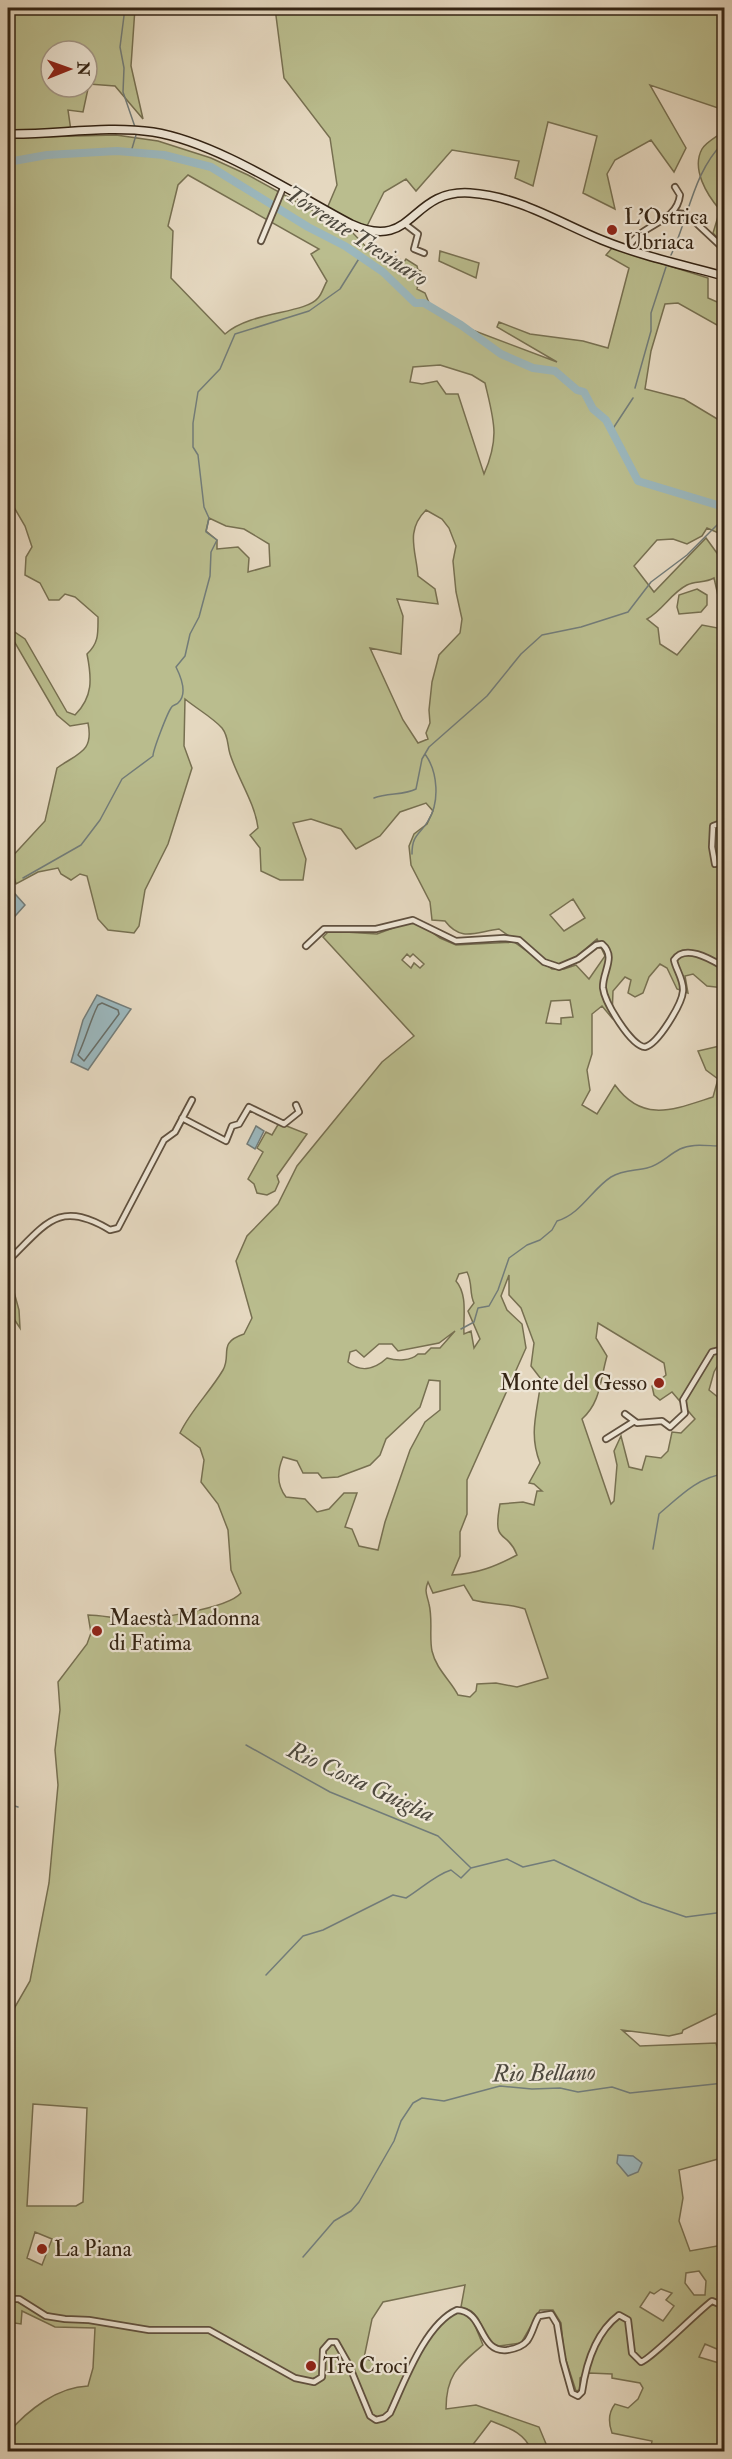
<svg xmlns="http://www.w3.org/2000/svg" width="732" height="2459" font-family="'IM FELL Double Pica',serif">
  <style>
    .green { fill: #babd8e; stroke: #777051; stroke-width: 1.5; fill-rule: evenodd }
    .water { fill: #9bb7bd; stroke: #727c79; stroke-width: 1.5 }
    .lines { fill: none; stroke-linecap: round; stroke-linejoin: round }
    .shore { stroke: #686e68; stroke-width: 1.5 }
    .stream { stroke: #727c79; stroke-width: 1.5 }
    .river { stroke: #9bb7bd; stroke-width: 8 }
    .street-casing { stroke: #60513f; stroke-width: 8 }
    .secondary-casing { stroke: #342414; stroke-width: 10 }
    .street { stroke: #eee6d6; stroke-width: 4.5 }
    .secondary { stroke: #eee6d6; stroke-width: 7 }
    .poi-dot { fill: #8f2418; stroke: #eee6d6; stroke-width: 2 }
    .labels { text-anchor: middle; dominant-baseline: central; stroke-width: 4.5; stroke-linejoin: round; paint-order: stroke }
    .poi-label { font-size: 22px; fill: #342414; stroke: #eee6d6; text-anchor: start }
    .water-label { font-size: 24px; font-style: italic; fill: #4e493e; stroke: #eee6d6 }
  </style>
  <rect width="100%" height="100%" fill="#e5d8c0"/>
  <filter id="stains"><feTurbulence type="fractalNoise" baseFrequency=".00333" numOctaves="4"/><feColorMatrix values="0 0 0 0 .2 0 0 0 0 .09 0 0 0 0 .02 0 0 0 .5 -.17"/></filter>
  <radialGradient id="worn" r=".72"><stop offset=".6" stop-color="#630" stop-opacity="0"/><stop offset="1" stop-color="#630" stop-opacity=".3"/></radialGradient>
  <path class="green" d="M8 8H135L131 66 143 119 115 86 89 84 83 112 68 110 71 131 38 137 116 135 158 141 211 158 248 175 352 232 372 253 390 265 394 256 404 262 406 259 417 266 418 270 421 271 417 289 425 293 432 310 467 328 557 362 497 327 499 322 530 334 583 341 608 348 629 268 606 255 612 248 708 278V298L724 305V329L678 303 665 304 651 351 645 389 684 399 724 423V543L721 534 707 528 702 536 687 544 673 539 657 540 634 566 654 592 706 538 722 560 724 558V572L722 574 724 584V622L714 578C705 583 695 581 687 585 671 593 663 610 647 619L658 628 660 644 677 655 702 625 718 628V636L724 635V988L707 986 693 974 685 976 688 993 677 989 667 968 660 964 649 977 643 993 635 997 628 993 631 980 625 977 613 991 612 1018 602 1006 592 1014V1054L587 1070 590 1090 582 1105 597 1114 615 1085C643 1124 675 1109 713 1097L718 1079 706 1070 698 1051 724 1045V1354L714 1372 709 1390 724 1402V2010L683 2030 682 2033 669 2036 622 2030 640 2046 716 2043 718 2051 724 2053V2200L718 2159 679 2170 683 2198 679 2221 690 2251 717 2246 724 2251V2327L721 2323 724 2334V2451H650L652 2441 612 2433C608 2422 608 2413 615 2404L628 2408 638 2399 643 2388 640 2383 612 2378V2374L589 2373 580 2378V2390L576 2391 564 2354 561 2323 553 2310H540L521 2343 499 2346 486 2341C482 2327 479 2310 461 2307L465 2285 383 2302 372 2319 364 2358 410 2375C418 2356 440 2314 462 2312L473 2321 483 2345C458 2366 446 2375 446 2409L476 2405 539 2427 549 2451H532C524 2432 509 2428 491 2421L468 2451H8V2433C28 2410 57 2387 88 2386L93 2368 95 2328 55 2327 22 2311 21 2324 8 2322V2302L16 2301 47 2318 109 2325 105 2320C86 2315 64 2320 47 2313 32 2307 25 2296 8 2297V2019L30 1981 49 1883 58 1785 55 1750 60 1710 58 1682 87 1644 91 1633 88 1615C102 1615 116 1619 130 1619 152 1620 227 1609 241 1593L231 1570 228 1530 218 1504 201 1482 204 1460 200 1448 180 1433C191 1410 210 1392 223 1370 232 1354 217 1343 244 1334L252 1318 236 1261 247 1236 278 1204 297 1166 382 1062 414 1036 323 937 329 931 377 934 409 922 419 923 440 938 456 945 514 942 552 969H564L576 965 589 979 605 956 597 939 567 965H550L499 929C475 932 461 942 445 921L432 920 430 902 411 865 409 846 414 834 427 824 433 811 426 803 400 812 380 836 356 849 341 829 311 819 293 823 306 859 303 880H280L261 871 260 848 250 835 258 828C255 803 238 779 230 754 227 745 229 737 222 728 212 717 197 709 185 699L184 746 192 768 168 844 145 890 139 926 134 933 108 930 98 919 87 876 80 874 71 880 61 874 58 868 38 872 16 884 9 860 45 821 57 768C78 753 94 752 88 723L70 726 57 715 11 636 13 631 25 639 67 712 75 715C93 697 92 679 87 654 99 643 98 633 98 617L75 597 65 594 59 600H49L40 583 25 575 26 557 32 547 25 526 8 497ZM51 51H87V87H51ZM188 175 319 249 311 254 327 281C324 286 322 294 318 298 305 314 251 311 225 334L171 278 173 231 168 226 178 185ZM440 365 472 375 485 383C494 421 500 437 484 474L458 394H446L437 381 422 384 410 382 413 367ZM426 510 442 519 449 528 456 546 453 561 456 592 462 619 460 633 439 655 432 682 429 710 430 723 426 733 428 739 418 743 403 720 370 648 401 654 403 616 397 599 438 604 435 589 418 576C416 550 405 531 426 510ZM209 518 226 526 244 529 269 544 270 566 248 572 249 558 238 547 217 549V540L206 531ZM573 899 585 918 564 931 550 915ZM407 954 410 957 413 954 424 964 420 968 414 963 411 968 402 960ZM570 1000 573 1017 561 1018V1024L546 1023 551 1001ZM467 1272C473 1284 469 1293 474 1303L468 1311 480 1339 474 1348 471 1331 464 1334C463 1317 468 1295 456 1281L459 1274ZM509 1275V1295L521 1308 534 1343 531 1366 541 1379C538 1411 528 1432 540 1463L529 1483 534 1484 542 1491H537L534 1505 523 1502 500 1504C492 1547 507 1528 517 1555 496 1566 477 1574 452 1575L460 1556V1532L467 1514V1480L526 1348 522 1324 507 1310 501 1296ZM598 1323 664 1363 666 1375 652 1386 654 1395 660 1400 672 1392 695 1419 681 1433 672 1432 668 1451 661 1458 646 1456 642 1470 629 1467 621 1436 614 1451 617 1465 614 1501 611 1504 582 1419C601 1402 600 1380 607 1356L596 1338ZM455 1331 440 1348H431L425 1354H418C411 1361 397 1361 387 1358 375 1369 361 1373 348 1362L350 1352 356 1350 364 1357 379 1344H392L398 1351 439 1343ZM429 1380 440 1381V1410L425 1422 410 1450 385 1522 378 1550 359 1546 352 1529 345 1527 357 1493H344L329 1509 317 1512 305 1499 286 1497C276 1484 277 1471 283 1457L297 1461 303 1473H318L322 1478 338 1477 370 1465 380 1455 386 1439 420 1407ZM428 1582 433 1593 464 1585 473 1600C491 1605 509 1603 525 1609L548 1678 517 1687 496 1683 477 1684 476 1691 470 1697 458 1695C451 1681 436 1669 432 1651 429 1636 433 1620 429 1604 427 1595 424 1591 428 1582ZM33 2104 87 2108 83 2202 76 2206H27ZM35 2232 52 2239 42 2265 27 2258ZM699 2271 706 2281 705 2295H694L685 2283 686 2273ZM661 2289 672 2293 666 2300 674 2306 663 2321 640 2307 650 2292 654 2294ZM705 2344 724 2352 719 2363 699 2357Z
    M275 8H724V110L650 85 686 148 674 172 651 140 615 160 607 174 615 209 583 193 597 136 548 122 533 186 515 178 519 161 452 150 416 191 406 179 384 192 365 230 326 211 337 185 330 138 284 78Z
    M724 131V245L713 233 720 210C707 195 691 169 702 149 706 142 718 136 724 131Z
    M440 251 479 263 476 278 439 261Z
    M697 589 707 595V605L701 612 679 614 677 607 679 595Z
    M279 1123 307 1134 277 1176 279 1182 275 1191 267 1195 257 1193 254 1184 248 1179 263 1152 257 1148 266 1132 272 1135Z
    M8 1270 19 1310 20 1328 8 1310Z"/>
  <path class="water" d="M8 886 25 905 8 924Z
    M97 995 131 1009 88 1070 71 1062 83 1020Z
    M256 1126 264 1131 255 1149 247 1144Z
    M618 2155 633 2156 642 2163 638 2172 628 2176 617 2163Z"/>
  <g class="lines">
    <path class="shore" d="M102 1003 118 1010 119 1014 84 1061 78 1055C86 1038 90 1021 98 1005Z"/>
    <path class="stream" d="M125 8 120 47 124 68 123 92 135 127
      M131 152 136 135
      M671 255C689 217 693 172 724 142
      M635 388 651 331V313L666 267
      M612 430 633 398
      M374 798C388 793 405 795 416 789L422 759 429 747 487 696 521 654 542 635 581 627 628 612 651 582 687 555 718 524 724 510
      M412 854C412 834 420 835 428 821 440 802 438 772 425 754
      M23 878 81 845 100 820 122 779 153 756C153 750 167 714 171 708 172 705 176 705 178 703 188 694 181 677 176 667L185 656 190 634 199 617 210 576 211 552 217 540 206 532 209 518 204 507 198 455 193 447V423L198 392 220 369 235 334 309 311 340 289 360 257
      M461 1329 474 1322 478 1308 489 1306 498 1290 509 1258 527 1245 540 1240 552 1230 557 1221C581 1214 592 1189 611 1177 623 1170 635 1171 647 1168 660 1165 668 1155 680 1149 692 1143 707 1146 721 1146L724 1142
      M653 1549 659 1514C679 1497 698 1477 724 1474
      M246 1745 330 1792 438 1836 471 1868 507 1859 523 1867 554 1860 642 1902 686 1917 724 1912
      M8 1804 18 1807
      M266 1975 303 1936 323 1930 393 1895 406 1898C421 1889 435 1875 451 1870L461 1878 470 1869
      M303 2257 334 2221 351 2211 359 2202 394 2141 401 2121 413 2103 422 2098 444 2101 500 2086 532 2089 560 2088 578 2092 612 2087 630 2093 724 2083
      M718 2384 724 2390"/>
    <path class="river" d="M8 162 47 155 117 151 164 155 211 167 308 227 345 246 383 272 415 303H424L461 325 501 354 533 368 555 371 577 390 584 392 593 409 606 420 638 481 724 507"/>
    <defs>
      <path id="street" d="M674 213 686 214
        M692 219 724 249
        M405 224 418 234 414 249 424 253
        M261 241 283 188
        M628 249C638 224 677 224 680 195L675 187
        M715 864 712 847 713 826 724 822
        M306 946 324 929H376L413 920 456 941 504 938 519 940 544 962 559 967 578 959 596 945 602 944C617 957 602 972 603 988 605 1003 631 1046 645 1047 658 1044 682 1004 683 991 684 980 676 970 674 960 685 943 712 960 724 967
        M182 1118 226 1141 232 1126 239 1124 249 1107 284 1124 299 1112 296 1105
        M8 1258H11C47 1222 60 1200 110 1230L118 1228 164 1140 175 1132 192 1100
        M625 1414 637 1423 662 1421 670 1427 685 1413 683 1400 712 1352 724 1349
        M606 1439 633 1422
        M8 2299H19L46 2316 65 2319 89 2320 149 2330H209L295 2378 314 2382 322 2377 323 2350 330 2342H336L349 2365 370 2416 376 2420 384 2418 390 2413C404 2383 425 2324 457 2310 485 2311 478 2353 507 2350 514 2349 522 2347 527 2341 533 2333 534 2323 539 2316L551 2314 557 2324 563 2361 572 2393 578 2396 582 2392C586 2364 595 2333 619 2315L628 2320 632 2353 641 2362C650 2360 698 2311 712 2301L724 2306"/>
      <path id="secondary" d="M8 134C56 135 105 125 153 132 216 142 294 194 351 224 414 253 409 189 470 193 518 196 558 222 602 240 641 256 684 265 724 276"/>
    </defs>
    <use href="#street" class="street-casing"/>
    <use href="#secondary" class="secondary-casing"/>
    <use href="#street" class="street"/>
    <use href="#secondary" class="secondary"/>
  </g>
  <g class="poi-dot">
    <circle cx="612" cy="230" r="6"/>
    <circle cx="659" cy="1383" r="6"/>
    <circle cx="97" cy="1631" r="6"/>
    <circle cx="42" cy="2249" r="6"/>
    <circle cx="311" cy="2366" r="6"/>
  </g>
  <g class="labels">
    <g class="poi-label">
      <text x="624" y="217">L’Ostrica<tspan x="624" dy="25">Ubriaca</tspan></text>
      <text x="647" y="1383" text-anchor="end">Monte del Gesso</text>
      <text x="109" y="1618">Maestà Madonna<tspan x="109" dy="25">di Fatima</tspan></text>
      <text x="54" y="2249">La Piana</text>
      <text x="323" y="2366">Tre Croci</text>
    </g>
    <g class="water-label">
      <text transform="translate(357 236) rotate(33)">Torrente Tresinaro</text>
      <text transform="translate(361 1782) rotate(25)">Rio Costa Guiglia</text>
      <text transform="translate(544 2073) rotate(-1)">Rio Bellano</text>
    </g>
  </g>
  <rect width="732" height="2459" fill="none" stroke="#e5d8c0" stroke-width="30"/>
  <rect x="9" y="9" width="714" height="2441" fill="none" stroke="#342414" stroke-width="3"/>
  <rect x="15" y="15" width="702" height="2429" fill="none" stroke="#342414" stroke-width="1.5"/>
  <g transform="translate(69 69) rotate(89)"><circle r="28" fill="#eee6d6" stroke="#a49888" stroke-width="1.5"/>
  <path d="M0-4.5L10 22L0 15L-10 22Z" fill="#8f2418"/>
  <text y="-9" font-size="16" font-weight="bold" text-anchor="middle" fill="#342414">N</text>
  </g>
  <rect width="100%" height="100%" filter="url(#stains)"/>
  <rect width="100%" height="100%" fill="url(#worn)"/>
</svg>
